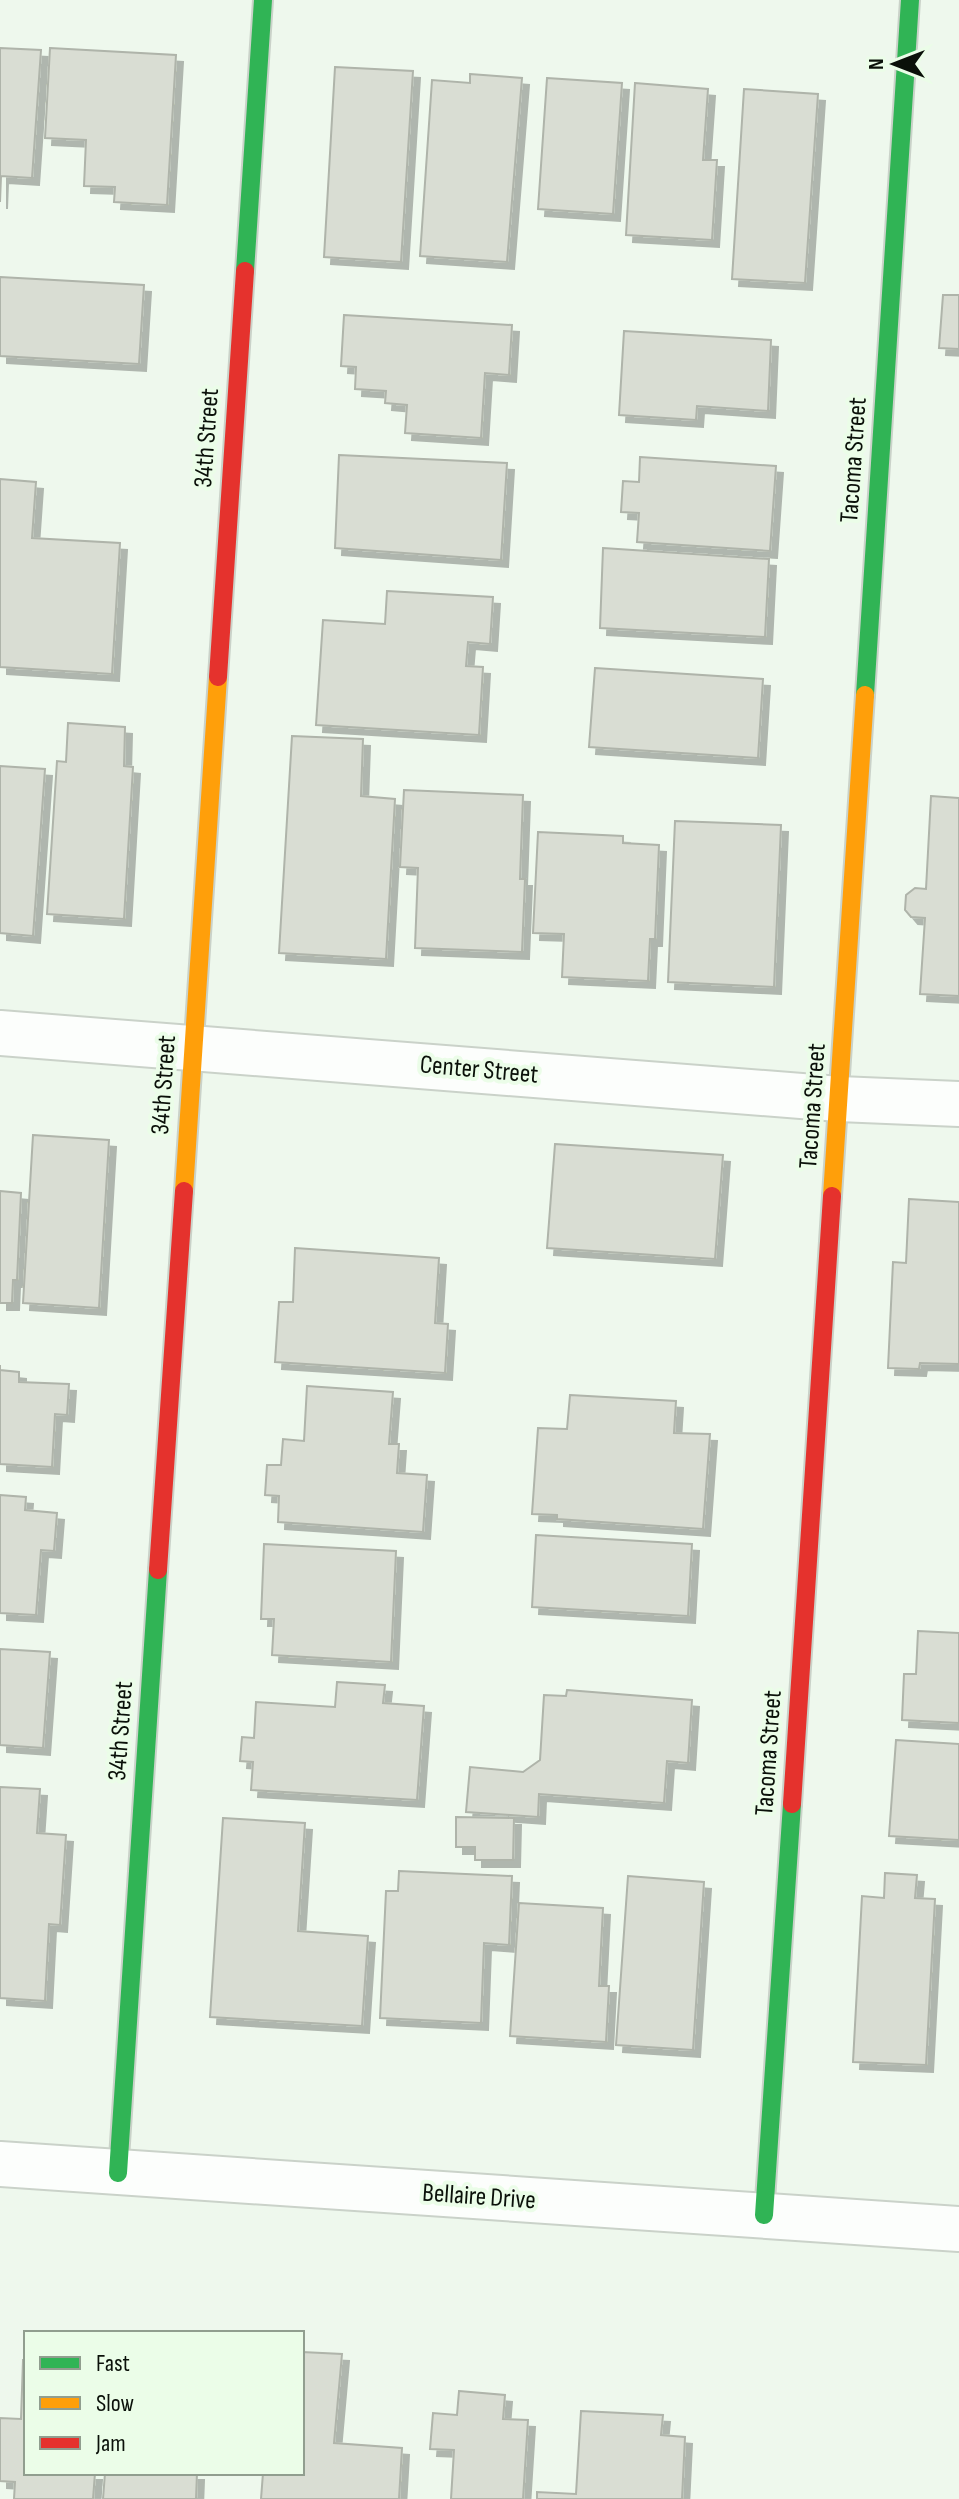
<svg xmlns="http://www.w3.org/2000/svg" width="959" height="2499" font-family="'Sofia Sans Condensed',sans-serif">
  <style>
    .building { fill: #d9ddd3; stroke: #afb4aa; stroke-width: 2; filter: url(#shadow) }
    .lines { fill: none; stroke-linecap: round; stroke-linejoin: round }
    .street-casing { stroke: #cad2c9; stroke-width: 48 }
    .fast-casing { stroke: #cad2c9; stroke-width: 22 }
    .slow-casing { stroke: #cad2c9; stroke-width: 22 }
    .jam-casing { stroke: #cad2c9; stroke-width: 22 }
    .street { stroke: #fcfefc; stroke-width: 44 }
    .fast { stroke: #30b455; stroke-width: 18 }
    .slow { stroke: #ff9f0a; stroke-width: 18 }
    .jam { stroke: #e5322d; stroke-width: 18 }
    .labels { text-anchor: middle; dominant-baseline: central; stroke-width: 8; stroke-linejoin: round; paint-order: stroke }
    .street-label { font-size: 26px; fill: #0a1009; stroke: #ebfde8 }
  </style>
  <defs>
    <filter id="shadow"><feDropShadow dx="7" dy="7" stdDeviation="0" flood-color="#0004"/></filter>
  </defs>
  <rect width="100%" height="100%" fill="#eef8ed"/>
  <path class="building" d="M0 48 41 50 32 178 1 176 0 202Z
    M50 48 176 55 167 205 114 202 115 187 84 186 86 140 45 138Z
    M335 67 413 71 401 262 324 257Z
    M470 74 522 78 507 262 420 256 432 80 470 83Z
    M547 78 622 83 613 214 538 209Z
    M635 83 708 89 703 160H717L712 240 626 235Z
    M744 89 818 94 805 283 732 279Z
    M0 277 144 285 139 364 0 356Z
    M943 295H959V349L939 348Z
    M344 315 512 325 509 375 485 373 481 438 405 433 407 405 385 403 386 391 355 389 356 367 341 366Z
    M624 331 771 340 768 411 697 406 696 420 619 415Z
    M339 455 507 463 501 560 335 548Z
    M640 457 776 466 770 551 637 542 639 513 621 512 623 481 639 482Z
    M0 479 36 482 32 538 120 543 112 674 0 667Z
    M603 548 769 559 765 637 600 628Z
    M387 591 493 597 490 644 468 642 466 666 483 667 479 735 316 725 323 620 385 624Z
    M595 668 763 679 758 758 589 747Z
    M68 723 125 727 124 766 133 767 124 919 47 914 57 761 66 762Z
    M292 736 363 739 361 796 395 799 386 959 279 953Z
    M0 766 45 769 33 936 0 933Z
    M404 790 523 795 520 879H525L522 952 415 948 418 868 400 867Z
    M931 796 959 798V996L920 994 925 918 911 917 905 910 906 895 915 888 926 889Z
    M675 821 781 825 774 987 668 982Z
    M538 832 623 836V843L659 845 655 939H650L648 981 562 977 564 934 533 933Z
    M33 1135 109 1140 99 1308 23 1303Z
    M555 1144 723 1155 715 1259 547 1248Z
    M0 1191 21 1193 17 1280H13L12 1303H0Z
    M909 1199 959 1202V1364L920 1363 919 1369 888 1368 893 1262 906 1263Z
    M295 1248 439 1258 435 1323 448 1324 445 1373 275 1362 279 1302H293Z
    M0 1365V1370L19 1372V1382L69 1384 67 1415 55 1414 52 1467 0 1464Z
    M307 1386 393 1392 389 1444H399L397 1473 427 1475 423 1532 278 1522 279 1496 265 1495 267 1465H281L283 1439 304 1441Z
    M570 1395 676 1401 674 1433 710 1434 703 1529 557 1519V1515L532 1514 538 1428 567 1429Z
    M0 1495 26 1497 25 1510 57 1513 54 1551 41 1550 36 1615 0 1613Z
    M536 1535 692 1544 688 1616 532 1607Z
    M264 1544 396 1551 391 1662 272 1655 274 1619H261Z
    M918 1631 959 1633V1723L902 1720 904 1674H916Z
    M0 1649 50 1652 43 1748 0 1745Z
    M337 1682 385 1685 383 1703 424 1706 417 1800 251 1790 253 1762 240 1761 242 1737 254 1738 256 1702 335 1707Z
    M567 1690 692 1700 688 1763 667 1761 664 1803 539 1794 538 1817 466 1812 470 1767 523 1772 540 1760 544 1695 566 1696Z
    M896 1740 959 1744V1840L889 1836Z
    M0 1787 40 1789 37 1833 66 1835 60 1925 49 1924 45 2001 0 1998Z
    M456 1817 514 1818 513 1860H475V1847H456Z
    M223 1818 305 1823 298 1931 368 1936 362 2026 210 2017Z
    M399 1871 512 1876 509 1945 484 1943 481 2023 380 2018 386 1891H398Z
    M885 1873 917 1875 915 1898 935 1899 926 2065 853 2062 862 1896 884 1898Z
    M628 1876 704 1882 693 2050 616 2045Z
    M519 1903 603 1908 599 1986H609L606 2042 510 2036Z
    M302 2352 342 2354 334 2443 402 2448 399 2499H261L263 2473H302Z
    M23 2360H26V2473H95L93 2499H14L15 2482 0 2481V2418L21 2419Z
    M459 2391 505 2395 503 2419 528 2420 523 2499H451L454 2450 430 2449 433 2413 457 2415Z
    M581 2411 663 2415 661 2435 685 2437 682 2499H537V2492L576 2494Z
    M105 2473H197L196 2499H103Z"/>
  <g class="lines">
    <defs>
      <path id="street" d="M0 1033 839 1099 959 1104
        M0 2164 959 2229"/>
      <path id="fast" d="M245 271 263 0
        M865 695 910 0
        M118 2173 158 1570
        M764 2215 792 1804"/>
      <path id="slow" d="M184 1191 218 677
        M832 1196 865 695"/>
      <path id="jam" d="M218 677 245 271
        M158 1570 184 1191
        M792 1804 832 1196"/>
    </defs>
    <use href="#street" class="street-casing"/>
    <use href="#fast" class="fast-casing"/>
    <use href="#slow" class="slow-casing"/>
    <use href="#jam" class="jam-casing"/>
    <use href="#street" class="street"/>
    <use href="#fast" class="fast"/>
    <use href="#slow" class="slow"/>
    <use href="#jam" class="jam"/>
  </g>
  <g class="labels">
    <g class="street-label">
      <text transform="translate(207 438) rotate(-86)">34th Street</text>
      <text transform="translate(854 460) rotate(-86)">Tacoma Street</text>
      <text transform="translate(479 1070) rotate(5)">Center Street</text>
      <text transform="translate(164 1085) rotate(-86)">34th Street</text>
      <text transform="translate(813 1106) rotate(-86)">Tacoma Street</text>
      <text transform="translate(121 1731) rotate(-86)">34th Street</text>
      <text transform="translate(769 1753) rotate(-86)">Tacoma Street</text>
      <text transform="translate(479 2197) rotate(4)">Bellaire Drive</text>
    </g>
  </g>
  <rect x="24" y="2331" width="280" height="144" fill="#ebfde8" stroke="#919e8f" stroke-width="2"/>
  <rect x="40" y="2357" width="40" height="12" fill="#30b455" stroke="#919e8f" stroke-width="2"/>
  <text x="96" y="2371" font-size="24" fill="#0a1009">Fast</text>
  <rect x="40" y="2397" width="40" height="12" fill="#ff9f0a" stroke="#919e8f" stroke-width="2"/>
  <text x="96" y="2411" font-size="24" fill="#0a1009">Slow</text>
  <rect x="40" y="2437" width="40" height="12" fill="#e5322d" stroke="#919e8f" stroke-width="2"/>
  <text x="96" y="2451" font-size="24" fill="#0a1009">Jam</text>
  <g transform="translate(895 64) rotate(270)" stroke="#ebfde8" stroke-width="6" paint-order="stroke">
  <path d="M0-6L14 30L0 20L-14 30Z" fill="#0a1009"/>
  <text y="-12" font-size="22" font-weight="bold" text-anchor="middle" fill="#0a1009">N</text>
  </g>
</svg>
